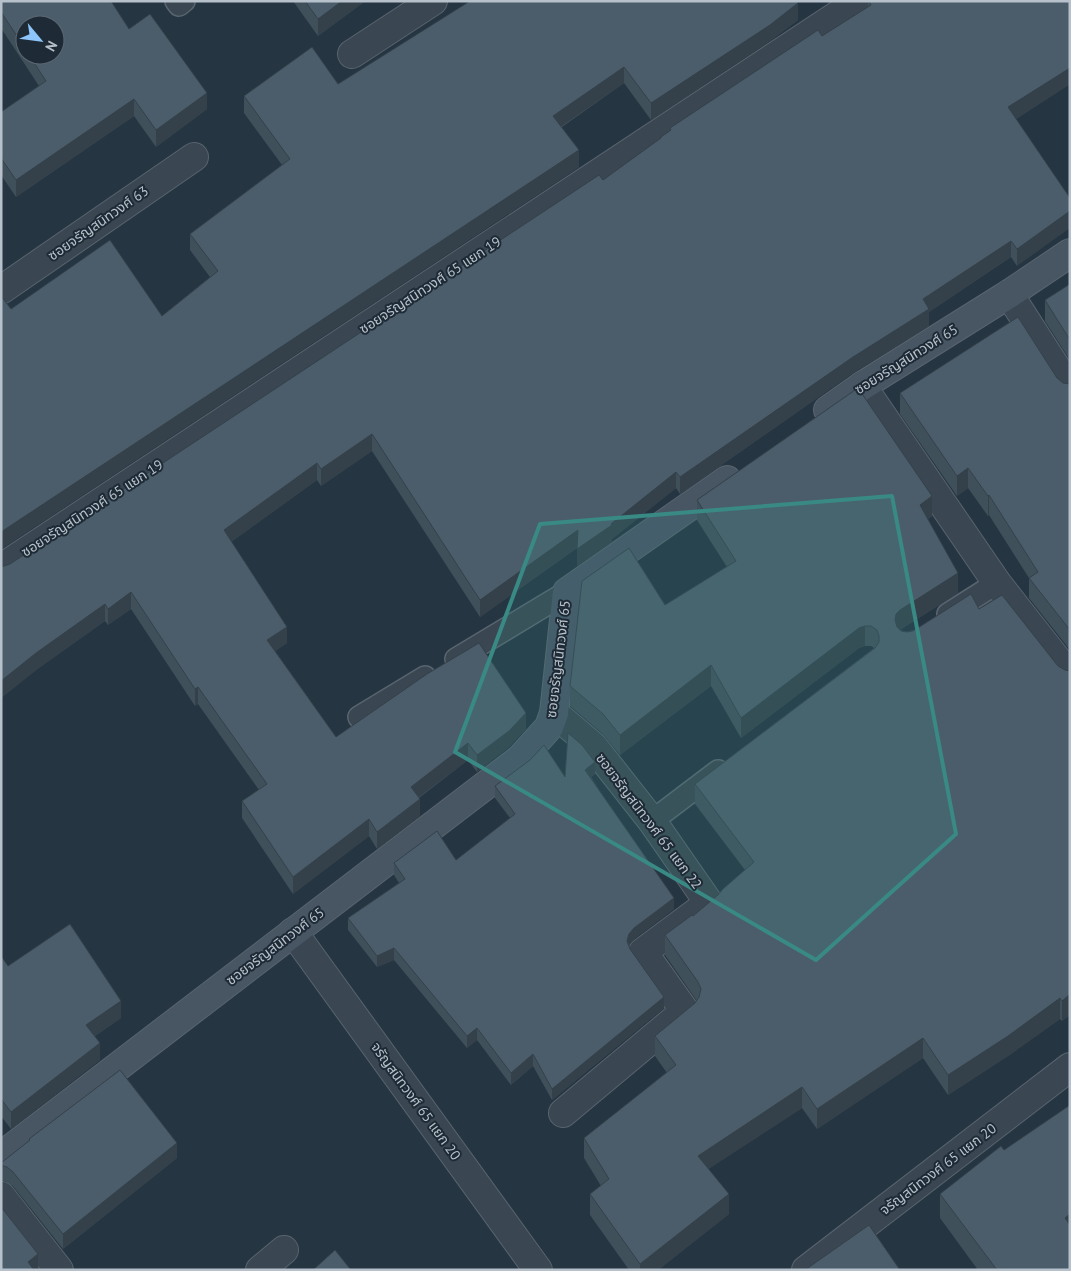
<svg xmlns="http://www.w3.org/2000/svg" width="1071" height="1271" font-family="'PT Sans','Noto Sans Thai',sans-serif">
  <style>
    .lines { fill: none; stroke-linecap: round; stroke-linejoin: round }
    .lane-casing { stroke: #58646e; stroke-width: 24 }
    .street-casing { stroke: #58646e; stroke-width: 30 }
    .secondary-casing { stroke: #58646e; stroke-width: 30 }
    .lane { stroke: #3a4651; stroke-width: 21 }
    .street { stroke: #3a4651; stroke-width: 28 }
    .secondary { stroke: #485664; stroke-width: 28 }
    .wall { fill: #40505b; fill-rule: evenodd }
    .shaded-wall { fill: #34414a }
    .building { fill: #4b5d6a; stroke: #34414a }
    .marked { fill: #398985; fill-opacity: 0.2; stroke: #398985; stroke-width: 4; stroke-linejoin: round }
    .labels { text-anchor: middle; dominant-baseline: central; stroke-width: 4; stroke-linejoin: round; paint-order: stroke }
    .street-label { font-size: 14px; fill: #b7c1cb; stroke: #1e2b36 }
  </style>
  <rect width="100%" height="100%" fill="#253542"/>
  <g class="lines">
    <defs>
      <path id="lane" d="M176 1 179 5 184 1
        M948 614 997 583
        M456 659 567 592
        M359 717 425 677
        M652 821 718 771"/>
      <path id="street" d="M352 54 433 1
        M1 290 194 157
        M1009 294 1070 389
        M862 386 997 583 1070 676
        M1 568 859 1
        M554 713 593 746 652 821 709 903 643 952 685 1011 563 1113
        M293 932 538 1270
        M1 1196 59 1270
        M260 1270 284 1250
        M806 1270 1070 1067"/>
      <path id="secondary" d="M828 410 862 386 1009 294 1070 253
        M1 1156 520 759 549 727 554 713 567 592 727 480"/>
    </defs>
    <use href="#lane" class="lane-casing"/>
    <use href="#street" class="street-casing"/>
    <use href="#secondary" class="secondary-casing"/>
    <use href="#lane" class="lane"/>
    <use href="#street" class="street"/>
    <use href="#secondary" class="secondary"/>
  </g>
  <path class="wall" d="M1 1 129 29 207 109 156 147 134 116 16 197 1 175V112L39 86 1 28ZM25 25 55 55H25Z
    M293 1H364V2L318 36Z
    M868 1H1070V84L1016 119 1070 198 1017 266 1011 257 929 312V326L853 373 680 494 676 488 612 539V542L577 566V548L480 617 372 451 321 486 317 480 231 542 287 643 275 651 336 737 526 729 509 747 477 772 468 760 419 798 420 816 377 849 369 836 293 894 242 818V801L259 790 198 704 195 706 131 609 108 625 105 621 36 670 1 698V567L10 564 603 180 661 139V137L670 131V128L822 36 868 7Z
    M798 20 770 41 651 120 624 83 562 127 579 167 1 549 11 309 162 316 210 277 190 250V234L282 165 244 113V96Z
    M1070 284V360L1045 321V300Z
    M1057 378 1063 383 1070 384V650L1029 598V578L989 515 988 516 968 488 957 496 900 414V393Z
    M697 500 932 516 928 519 958 593 900 630 907 632 979 609 1065 670 1070 671V1015L1062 1021 1060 1019 1008 1056 948 1095 923 1058 817 1129 802 1108 708 1169 729 1214 658 1270H629L590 1215V1194L601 1186 584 1158V1138L667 1073 655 1056V1036L695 1003 697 1001 665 955V935L693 916 718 895 745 870 695 804V784L874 648 871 646H865L859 648 741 738 711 686 620 755 603 734 570 706V686L665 605 727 567 697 520Z
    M595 774 591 777 674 909 634 939 629 946 630 949 664 1008 552 1100 533 1066 511 1085 477 1040 467 1048 394 960 377 967 348 930V918L399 883 394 875V863L456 860 510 818 495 798V786Z
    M1 956 8 966 121 1018 95 1036 100 1060 11 1129 1 1116Z
    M29 1139 177 1158 63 1249 13 1186 7 1182 3 1181 1 1179V1163L29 1141Z
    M1004 1150 1070 1270H978L940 1218V1194Z"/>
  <path class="shaded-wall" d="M342 1H364V2L318 36V19Z
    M798 3V20L770 41 651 120V103Z
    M624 67V83L553 132V116Z
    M1070 68V84L1008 124V107Z
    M207 93V109L156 147V130Z
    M134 99V116L16 197V180Z
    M579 150V167L1 549V532Z
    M1070 211V228L1017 266V249Z
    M1011 241V257L929 312V326L853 373 680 494V477L923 299Z
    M372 434V451L321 486V469Z
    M317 463V480L224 547V530Z
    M968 468V488L957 496V476Z
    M676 472V488L612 539V542L577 566V549Z
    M989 495V515L988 516V496Z
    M932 496V516L920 525V505Z
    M578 530V547L480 617V600Z
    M958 573V593L900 630 896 634 895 620 896 614 900 610Z
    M131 592V609L108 625V609Z
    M105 604V621L36 670 1 698V681L36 653Z
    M865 626V646L859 648 741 738V718L859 628Z
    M287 627V643L267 657V640Z
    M711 665V686L620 755V735Z
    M198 687V704L195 706V689Z
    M526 713V729L509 747 477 772V755Z
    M468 743V760L411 803V787Z
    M595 762V774L585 781V770Z
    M420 799V816L377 849V832Z
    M369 819V836L293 894V877Z
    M674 898V909L634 939 629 945 627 941 629 934 634 928Z
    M394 948V960L377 967V956Z
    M1070 994V1015L1062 1021V1001Z
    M664 997V1008L552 1100V1089Z
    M1060 998V1019L1008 1056 948 1095V1075Z
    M121 1001V1018L86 1042V1025Z
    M477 1028V1040L467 1048V1036Z
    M923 1038V1058L817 1129V1109Z
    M100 1043V1060L11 1129V1112Z
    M533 1054V1066L511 1085V1073Z
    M802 1087V1108L698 1176V1156Z
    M177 1143V1158L63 1249V1234Z
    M729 1194V1214L658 1270H640V1264Z
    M1070 1214V1239L1065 1218Z
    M38 1254V1269L37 1270H28V1262Z"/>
  <path class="building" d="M1 1H111L129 29 150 14 207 93 156 130 134 99 16 180 1 158V112L46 81 29 55H55V25H25V48L1 12Z
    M305 1H342L318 19Z
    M470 1H796L798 3 770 25 651 103 624 67 553 116 579 150 1 532V296L11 309 110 240 162 316 218 271 190 234 290 159 244 96 312 47 338 84Z
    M869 1H1070V68L1008 107 1070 198V211L1017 249 1011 241 923 299 929 309 853 357 680 477 676 472 611 524 612 525 577 549 578 530 480 600 372 434 321 469 317 463 224 530 287 627 267 640 336 737 427 674 479 643 526 713 509 731 477 755 468 743 411 787 420 799 377 832 369 819 293 877 242 801 267 784 198 687 195 689 131 592 108 609 105 604 36 653 1 681V567L10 564 599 175 603 180 661 138V137L671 130 670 128 818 30 822 36 871 5Z
    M1070 284V340L1045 300Z
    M1018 317 1057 378 1063 383 1070 384V630L1029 578 1038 572 989 495 988 496 968 468 957 476 900 393Z
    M858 388 932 496 920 505 958 573 900 610 896 614 895 620 897 627 901 631 907 632 913 631 971 594 979 609 1002 595 1058 666 1065 670 1070 671V994L1062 1001 1060 998 1008 1036 948 1075 923 1038 817 1109 802 1087 698 1156 729 1194 640 1264 590 1194 609 1179 584 1138 676 1065 655 1036 695 1003 699 997 701 989 698 982 665 935 692 915 693 916 718 895 723 889 754 862 695 784 875 648 879 642V636L877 630 871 626H865L859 628 741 718 711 665 620 735 603 714 570 686 582 581 629 548 665 605 736 561 697 500Z
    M568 733 582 745 595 762 585 770 674 898 634 928 629 934 627 941 630 949 664 997 552 1089 533 1054 511 1073 477 1028 467 1036 394 948 377 956 348 918 405 879 394 863 437 831 456 860 515 814 495 786 530 760 544 745 565 777Z
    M70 924 121 1001 86 1025 100 1043 11 1112 1 1099V956L8 966Z
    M120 1070 177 1143 63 1234 13 1172 7 1167 3 1166 1 1163 30 1140 29 1139Z
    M1070 1105V1214L1065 1218 1070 1225V1270H997L940 1194 1001 1146 1004 1150Z
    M1 1207 38 1254 28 1262 34 1270H1Z
    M869 1225 900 1270H805Z
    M335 1250 351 1270H313Z"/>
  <path class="marked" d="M892 496 956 834 816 960 455 752 540 524Z"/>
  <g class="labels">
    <g class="street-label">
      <text transform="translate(98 223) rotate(-35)">ซอยจรัญสนิทวงศ์ 63</text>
      <text transform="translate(430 285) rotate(-33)">ซอยจรัญสนิทวงศ์ 65 แยก 19</text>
      <text transform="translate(906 359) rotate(-32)">ซอยจรัญสนิทวงศ์ 65</text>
      <text transform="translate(92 508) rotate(-33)">ซอยจรัญสนิทวงศ์ 65 แยก 19</text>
      <text transform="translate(558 659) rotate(-83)">ซอยจรัญสนิทวงศ์ 65</text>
      <text transform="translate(649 821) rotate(53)">ซอยจรัญสนิทวงศ์ 65 แยก 22</text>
      <text transform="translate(275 946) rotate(-37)">ซอยจรัญสนิทวงศ์ 65</text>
      <text transform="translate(416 1101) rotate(54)">จรัญสนิทวงศ์ 65 แยก 20</text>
      <text transform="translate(938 1169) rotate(-37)">จรัญสนิทวงศ์ 65 แยก 20</text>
    </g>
  </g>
  <rect width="1071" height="1271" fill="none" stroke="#b7c1cb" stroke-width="5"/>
  <g transform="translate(40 40) rotate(119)"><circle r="24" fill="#1e2b36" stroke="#5b6772"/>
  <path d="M0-4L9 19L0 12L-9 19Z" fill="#8dc5fa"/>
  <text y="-8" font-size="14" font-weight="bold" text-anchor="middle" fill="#b7c1cb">N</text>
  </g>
</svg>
